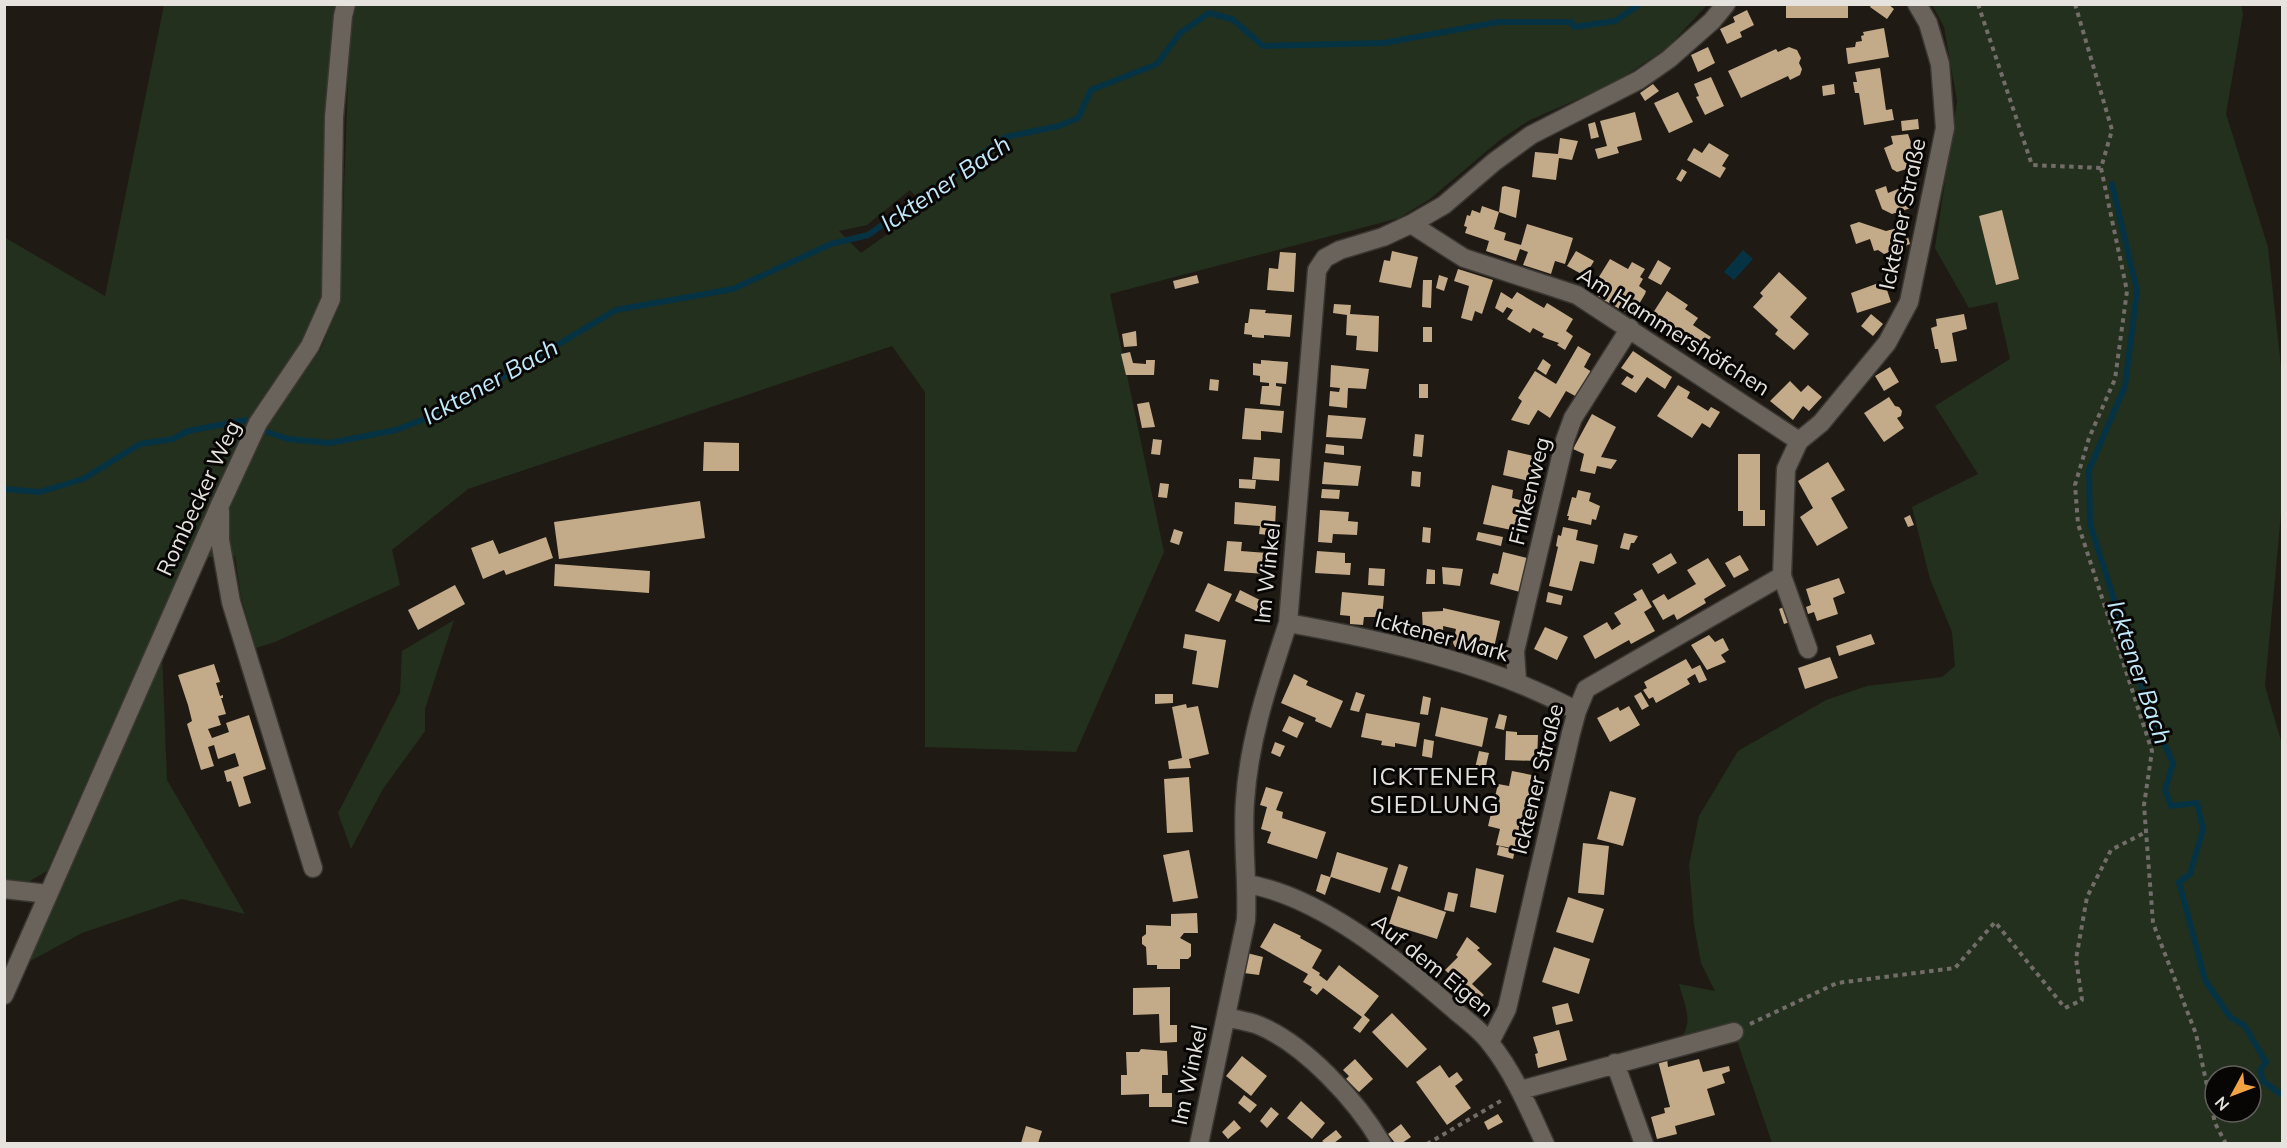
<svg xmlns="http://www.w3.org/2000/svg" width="2287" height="1148" font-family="Mulish,sans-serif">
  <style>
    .green { fill: #23301e; fill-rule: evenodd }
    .water { fill: #063343 }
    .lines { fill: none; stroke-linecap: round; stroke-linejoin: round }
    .stream { stroke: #063343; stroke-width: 6 }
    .building { fill: #c3aa89 }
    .minor-casing { stroke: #3a3732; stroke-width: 21 }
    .path { stroke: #726d68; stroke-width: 4; stroke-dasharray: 4.5 4.5; stroke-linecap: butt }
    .minor { stroke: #6a635b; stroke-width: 18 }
    .labels { text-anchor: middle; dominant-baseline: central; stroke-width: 6; stroke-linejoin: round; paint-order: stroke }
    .street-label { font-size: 22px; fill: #e6e3de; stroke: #080604 }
    .water-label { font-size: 24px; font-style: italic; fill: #c0e9fc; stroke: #080604 }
    .neighbourhood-label { font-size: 24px; letter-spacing: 1.5px; fill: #e6e3de; stroke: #080604 }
  </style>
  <rect width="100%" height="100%" fill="#201a14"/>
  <path class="green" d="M164 5H337L333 21 323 142 324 299 301 348 292 357 261 407 273 417 321 349 340 302 350 22 354 5H1707L1668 47 1613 84 1530 120 1501 139 1430 199 1399 218 1110 294 1164 552 1076 752 925 747V392L892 346 468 489 392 550 400 585 275 642 256 648 241 597 235 556 186 558 47 871 28 882 5 879 4 237 105 296ZM910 190 925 207 861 253 839 231 867 225Z
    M1932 5H2241L2243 14 2226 114 2268 247 2282 376V503L2265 686 2282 744V1143H1772L1731 1023 1681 1038C1694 1020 1684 1004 1679 984L1715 991 1701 963 1694 925 1689 865 1699 816 1738 751 1826 700 1867 686 1942 677 1955 666 1952 632 1930 579 1912 507 1978 474 1935 406 2010 359 1997 302 1969 308 1935 248 1957 101 1944 27ZM2215 1076H2251V1112H2215Z
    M454 620 425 709V731L383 789 351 849 338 813 400 693 402 651Z
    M162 653 167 780 245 914 182 899 82 933 23 965Z"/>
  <path class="water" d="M1743 250 1753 259 1734 280 1724 272Z"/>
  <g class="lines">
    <path class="stream" d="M2112 184 2137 291 2125 386 2089 470 2090 524 2150 713 2173 763 2165 790 2171 806 2197 803 2203 829 2190 874 2179 882 2205 980 2230 1017 2244 1025 2266 1062 2260 1070 2263 1081 2282 1095
      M267 432 288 439 330 443 396 430 448 410 616 310 733 289 831 244 868 235 1006 137 1059 126 1078 118 1091 90 1157 64 1180 33 1209 13 1232 19 1263 46 1384 43 1498 22H1571L1574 27 1615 21 1640 4
      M4 489 40 492 83 479 140 444 173 439 188 431 245 420"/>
  </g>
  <path class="building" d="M1786 4H1848V18H1786Z
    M1872 4H1888L1894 9 1887 19 1870 7Z
    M1747 10 1754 25 1740 32 1742 37 1727 44 1720 29 1735 22 1733 17Z
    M1884 28 1889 57 1848 64 1846 48 1855 47 1856 42 1862 41 1861 36 1864 35 1863 32Z
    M1708 47 1715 63 1698 72 1691 55Z
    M1789 47 1797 50 1801 58 1799 63 1802 69 1800 75 1790 80 1788 76 1741 98 1728 71 1776 49 1778 52Z
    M1880 68 1886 110 1892 109 1894 120 1864 125 1859 93H1855L1853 82H1857L1855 72Z
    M1711 77 1724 106 1705 115 1696 97 1699 96 1694 84Z
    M1653 84 1659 91 1645 101 1640 93Z
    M1834 84 1835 94 1823 96 1822 86Z
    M1678 92 1693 122 1669 133 1654 103Z
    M1635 112 1642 140 1617 147 1619 153 1598 159 1595 149 1607 146 1600 121Z
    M1918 119 1919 129 1902 131 1901 121Z
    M1595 122 1599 137 1591 139 1588 124Z
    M1908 134 1919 165 1897 172 1892 169 1884 148 1893 144 1891 136Z
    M1560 138 1578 141 1572 160 1559 158 1556 180 1532 177 1535 152 1558 154Z
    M1709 143 1729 155 1722 166 1726 168 1720 178 1687 160 1694 148 1702 153Z
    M1682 169 1687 172 1681 182 1676 179Z
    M1505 186 1520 190 1516 218 1499 212 1497 219 1494 229 1506 233 1504 240 1521 245 1527 224 1573 238 1565 264 1555 261 1551 274 1523 265 1528 252 1520 249 1516 261 1486 251 1489 241 1465 233 1467 227 1464 226 1467 215 1470 216 1472 210 1480 213 1482 206 1499 212 1502 187Z
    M1886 186 1888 193 1903 187 1911 208 1892 214 1882 209 1875 190Z
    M2002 210 2019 279 1996 285 1979 216Z
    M1859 222 1886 231 1905 226 1910 244 1884 254 1878 250 1874 251 1870 239 1856 244 1850 225Z
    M1392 251 1418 257 1411 288 1379 282 1384 260 1390 261Z
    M1576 251 1594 261 1585 276 1567 266Z
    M1280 252 1296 253 1294 292 1267 290 1269 268 1278 269Z
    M1610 259 1628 269 1632 262 1645 269 1640 277 1643 279 1639 286 1646 291 1645 294 1632 316 1595 295 1602 284 1597 280Z
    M1658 260 1671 268 1661 285 1648 278Z
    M1458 269 1493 280 1482 314 1475 311 1472 321 1461 318 1469 286 1454 281Z
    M1779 272 1807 298 1790 317 1809 334 1794 350 1775 334 1778 330 1753 307 1763 296 1760 293Z
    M1197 275 1199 283 1175 289 1173 281Z
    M1439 275 1448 278 1444 291 1436 288Z
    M1423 280H1432L1431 308 1422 307Z
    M1884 281 1891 302 1857 313 1851 293Z
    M1667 291 1688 305 1685 309 1698 318 1693 325 1711 337 1702 350 1651 316Z
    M1501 292 1512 299 1517 292 1544 308 1547 303 1573 319 1566 331 1573 336 1565 350 1557 345 1559 343 1542 337 1544 334 1533 328 1530 333 1507 319 1513 310 1507 307 1503 313 1495 308Z
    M1334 304 1351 305 1350 314 1379 316 1378 352 1356 350 1357 336 1346 335 1347 315 1333 313Z
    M1250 309 1266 310 1265 313 1292 315 1290 337 1264 335V338L1252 337V335L1244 334 1245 323H1248Z
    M1871 314 1883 324 1873 336 1861 326Z
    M1964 314 1967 329 1952 333 1957 361 1941 363 1938 349H1935L1931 328 1937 326 1936 319Z
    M1423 327H1432V342H1423Z
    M1136 331 1137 346 1124 347 1122 334Z
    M1578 346 1591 354 1584 367 1592 372 1577 397 1566 391 1550 418 1538 410 1529 425 1511 420 1522 401 1518 398 1535 371 1556 384Z
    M1633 351 1672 377 1665 389 1647 377 1636 393 1621 384 1627 376 1632 379 1634 376 1621 368Z
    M1130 352 1133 363 1146 364V360H1155L1154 375H1126L1121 354Z
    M1543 359 1551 365 1546 375 1537 369Z
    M1261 360 1288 362 1286 384 1276 383V386L1282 387 1280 406 1260 404 1262 386H1269V383L1260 382V376L1253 375V363L1261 364Z
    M1331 365 1369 369 1366 389 1348 388 1347 408 1329 406 1330 391 1339 392 1340 388 1330 387Z
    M1890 367 1899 382 1884 391 1875 376Z
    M1210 379 1219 380 1218 391 1209 390Z
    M1790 381 1801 392 1808 385 1822 397 1809 411 1803 406 1793 420 1770 401Z
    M1419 384H1428V398H1419Z
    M1678 385 1690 392 1687 398 1708 411 1711 407 1720 412 1710 428 1702 423 1692 438 1657 416Z
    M1889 397 1895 406 1899 407 1902 411 1901 416 1897 418 1904 428 1884 442 1864 413Z
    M1149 402 1155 427 1142 428 1137 404Z
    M1245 408 1284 411 1282 433 1261 431V440L1242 439Z
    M1592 414 1616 427 1601 457 1617 460 1611 469 1597 466 1595 474 1580 471 1584 454 1573 449Z
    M1328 415 1366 418 1362 439 1326 437Z
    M1415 434 1424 435 1422 457 1413 456Z
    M1153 439 1162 440 1160 455 1151 454Z
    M704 442 739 443V471H703Z
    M1326 444 1344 446V455L1325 453Z
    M1508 450 1538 457 1533 482 1503 475Z
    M1738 454H1760V510H1765V526H1743V511H1738Z
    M1254 457 1280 459 1279 481 1252 479Z
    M1324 462 1361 466 1358 486 1322 484Z
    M1828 462 1845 490 1831 498 1848 528 1817 546 1800 517 1813 508 1798 481Z
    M1412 471 1421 472 1420 487 1411 486Z
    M1239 479 1256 480 1255 489 1239 488Z
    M1160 483 1169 484 1167 498 1158 497Z
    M1492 485 1513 490 1512 498 1528 502 1521 532 1483 524Z
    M1322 489 1340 490 1339 499 1321 498Z
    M1578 490 1591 493 1589 501 1600 506 1596 520 1592 519 1591 525 1568 520 1569 516H1567L1572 497 1576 498Z
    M700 501 705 538 559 559 554 522Z
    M1235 502 1276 506 1275 527H1268V535L1259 534 1260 526 1234 524Z
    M1320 510 1349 512 1348 521 1358 522 1357 535 1333 534 1332 543 1318 542Z
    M1910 515 1914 525 1908 527 1904 518Z
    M1423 527 1431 528 1430 543 1422 542Z
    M1563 527 1578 530 1576 540 1598 545 1594 564 1580 561 1572 591 1549 586 1558 547 1556 546 1558 535 1561 536Z
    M1174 529 1183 532 1179 545 1170 542Z
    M1478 532 1503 537 1501 546 1476 540Z
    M1624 533 1638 536 1634 543H1631L1629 550 1620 548Z
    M546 537 553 558 506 575 504 570 483 579 471 548 493 540 499 554Z
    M1227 541 1242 542 1241 551 1267 553 1265 574 1224 571Z
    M1317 551 1345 553V563H1351L1350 575 1315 573Z
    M1503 552 1527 558 1520 592 1490 584 1493 573 1498 574Z
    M1671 553 1677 563 1658 574 1652 564Z
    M1740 555 1749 570 1734 578 1725 563Z
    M1708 558 1726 586 1704 599 1706 603 1677 620 1674 614 1663 620 1652 601 1664 594 1668 600 1696 584 1687 570Z
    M555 564 650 571 649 593 554 586Z
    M1442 567 1463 569 1460 586 1443 584Z
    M1369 568 1385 569 1384 586 1368 585Z
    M1427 569 1435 570V584H1426Z
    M1839 578 1845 593 1833 598 1838 614 1817 621 1814 612 1808 614 1806 607 1811 605 1806 589Z
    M1208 583 1232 594 1219 622 1195 611Z
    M455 585 465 604 418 630 408 610Z
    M1642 589 1652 607 1644 612 1655 631 1631 644 1629 640 1595 659 1583 636 1607 622 1612 630 1621 624 1614 613 1637 600 1633 594Z
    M1240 590 1270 605 1265 615 1235 601Z
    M1342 592 1384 596 1382 617H1364L1363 625 1350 624V616L1340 615Z
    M1548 592 1563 596 1561 605 1546 602Z
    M1788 605 1793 621 1784 624 1779 609Z
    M1443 608 1500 621 1493 652 1489 654 1483 653V650L1463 646 1461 648 1455 647 1453 643 1456 629 1443 626 1444 646 1433 647V631L1423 632 1422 612 1443 611Z
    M1545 627 1568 637 1557 660 1534 649Z
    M1185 634 1226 640 1218 688 1192 684 1197 651 1183 648Z
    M1871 634 1875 644 1839 656 1836 646Z
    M1709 635 1715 642 1723 638 1729 650 1721 655 1726 662 1707 670 1691 645Z
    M1830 657 1838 678 1805 689 1798 668Z
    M1686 659 1692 669 1700 665 1707 680 1699 683 1695 674 1687 679 1690 684 1656 703 1653 697 1649 699 1643 690 1647 688 1644 682Z
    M214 664 220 682 216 683 220 696 223 695V698H221L226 714 218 716 221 725 208 729 212 738 229 732 226 723 249 715 266 769 243 777 251 803 239 807 231 781 227 782 224 771 239 766 235 753 218 759 214 745 208 747 214 766 201 770 187 724 192 721 188 705 178 675Z
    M1294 674 1308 681 1306 685 1343 701 1331 728 1315 721 1316 718 1281 703Z
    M1356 692 1365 695 1359 712 1350 710Z
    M1641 692 1649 706 1642 710 1634 696Z
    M1155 694H1173V703L1155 704Z
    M1423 696 1431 698 1428 715 1420 714Z
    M1186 704 1187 708 1198 706 1209 754 1189 759 1191 768 1169 769 1168 761 1182 758 1172 707Z
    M1629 706 1640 725 1610 742 1597 718 1618 707 1620 711Z
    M1441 707 1488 718 1482 747 1435 736Z
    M1366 713 1420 723 1416 747 1395 743V747L1381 745 1382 741 1361 737Z
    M1499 714 1507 716 1504 730 1495 728Z
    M1289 716 1304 723 1297 738 1282 731Z
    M1506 731 1517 732V735H1538L1537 761 1505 760Z
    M1424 739 1434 741 1432 758 1422 756Z
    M1275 742 1285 746 1280 757 1271 753Z
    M1479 751 1489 753 1485 770 1475 768Z
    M1512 771 1532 775 1529 791H1532L1522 834 1520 833 1516 849 1496 845 1500 829 1488 826 1498 784 1509 786Z
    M1189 777 1193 832 1167 833 1164 779Z
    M1266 787 1283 792 1276 810 1283 812 1282 818 1326 832 1317 859 1267 843 1271 832 1261 829 1267 807 1260 805Z
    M1610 791 1636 798 1623 846 1597 839Z
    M1583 843 1609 846 1604 895 1578 893Z
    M1499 846 1515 850 1513 859 1497 855Z
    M1189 850 1198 898 1173 902 1163 855Z
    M1337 852 1388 868 1380 893 1331 877 1325 895 1316 891 1321 874 1330 877Z
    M1399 864 1408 867 1400 892 1391 889Z
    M1476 868 1504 875 1496 913 1470 907Z
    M1448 892 1458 894 1454 912 1444 910Z
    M1398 896 1446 912 1437 939 1389 924Z
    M1568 897 1604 909 1593 943 1556 932Z
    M1197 913 1198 933H1184L1180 938 1191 944V956L1188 959H1180V969H1157V965H1147L1146 947 1142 944V937L1146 934V925L1171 926V914Z
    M1274 923 1301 936 1300 938 1322 950 1312 968 1320 973 1319 975 1327 981 1339 965 1379 996 1364 1015 1370 1020 1360 1033 1353 1028 1362 1017 1323 988 1317 995 1310 990 1312 987 1303 982 1308 974 1260 947Z
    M1467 937 1480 948 1477 950 1492 964 1472 984 1484 995 1477 1001 1445 970 1458 957 1456 955Z
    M1554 947 1590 959 1579 994 1542 982Z
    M1247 953 1263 957 1259 975 1244 973Z
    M1170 987V1025H1177V1042L1160 1043 1159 1014 1133 1015V988Z
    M1568 1003 1573 1021 1556 1025 1552 1007Z
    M1392 1013 1427 1049 1407 1068 1372 1032Z
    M1559 1030 1567 1060 1538 1068 1535 1054 1538 1053 1533 1037Z
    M1141 1049 1167 1051 1168 1075H1162V1093H1172V1107H1149V1094L1121 1095V1075H1127L1126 1052H1139Z
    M1242 1056 1267 1076 1251 1096 1226 1076Z
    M1667 1058 1668 1067 1699 1059 1703 1072 1729 1066 1730 1071 1722 1074 1725 1083 1707 1089 1715 1115 1675 1126 1677 1134 1657 1139 1651 1117 1665 1113 1664 1108 1670 1107 1658 1061Z
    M1355 1059 1373 1079 1359 1092 1346 1079 1349 1076 1343 1070Z
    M1440 1065 1449 1078 1457 1072 1463 1080 1455 1086 1471 1108 1447 1125 1416 1082Z
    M1244 1095 1257 1105 1250 1113 1238 1103Z
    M1301 1101 1325 1123 1312 1139 1287 1118Z
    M1271 1107 1279 1114 1267 1128 1260 1121Z
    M1498 1114 1503 1122 1488 1130 1484 1122Z
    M1234 1120 1241 1128 1228 1139 1222 1132Z
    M1401 1124 1411 1137 1402 1143H1395L1388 1134Z
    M1026 1126 1042 1131 1038 1143H1021Z
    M1336 1130 1342 1137 1334 1143H1325L1322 1141Z"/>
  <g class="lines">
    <defs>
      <path id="minor" d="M1411 224 1464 258 1577 295 1799 441
        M220 511V540L231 602 313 868
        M1782 576 1808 649
        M1288 623C1387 641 1489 663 1577 711
        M1517 681 1515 651 1565 440 1573 418 1630 328
        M1247 884C1319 896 1396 959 1450 1006 1463 1018 1480 1029 1490 1043 1514 1073 1529 1109 1545 1144
        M4 889 48 894
        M4 995 220 505 258 423 310 346 331 299 334 117 343 16 346 4
        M1226 1017C1237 1020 1248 1021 1258 1025 1305 1044 1357 1101 1382 1144
        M1490 1042 1507 1009 1571 733 1577 711 1586 689 1782 576 1786 469 1799 441 1821 423 1887 343 1909 302 1945 128 1940 64 1928 23 1917 4
        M1615 1063 1644 1144
        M1521 1090 1734 1032
        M1199 1144 1246 920C1248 880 1242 841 1245 801 1249 739 1269 681 1288 623L1317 270 1325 258 1340 250 1383 237 1411 224 1444 205 1494 162 1531 135 1639 80 1669 59 1712 21 1726 4"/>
    </defs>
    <use href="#minor" class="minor-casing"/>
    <path class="path" d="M1978 4 2032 165 2101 168
      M2075 4 2112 130 2101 168 2127 291 2115 379 2089 438 2075 485 2078 524 2152 751 2144 805 2153 923 2196 1034 2215 1123 2226 1144
      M1750 1024 1837 983 1955 968 1995 922 2065 1008 2082 1000 2076 959 2087 897 2111 850 2146 832
      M1427 1144 1504 1099"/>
    <use href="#minor" class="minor"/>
  </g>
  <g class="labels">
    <g class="street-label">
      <text transform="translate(1902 214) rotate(-78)">Icktener Straße</text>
      <text transform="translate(1674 331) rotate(32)">Am Hammershöfchen</text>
      <text transform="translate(1529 491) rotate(-76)">Finkenweg</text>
      <text transform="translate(198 498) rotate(-65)">Rombecker Weg</text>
      <text transform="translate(1267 573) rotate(-84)">Im Winkel</text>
      <text transform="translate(1442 636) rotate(15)">Icktener Mark</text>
      <text transform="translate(1537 779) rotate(-76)">Icktener Straße</text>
      <text transform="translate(1433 965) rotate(39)">Auf dem Eigen</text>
      <text transform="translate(1189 1075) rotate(-78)">Im Winkel</text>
    </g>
    <g class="water-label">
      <text transform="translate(945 183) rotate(-34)">Icktener Bach</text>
      <text transform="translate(490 381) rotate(-29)">Icktener Bach</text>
      <text transform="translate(2140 672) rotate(71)">Icktener Bach</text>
    </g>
    <g class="neighbourhood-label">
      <text x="1435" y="776">ICKTENER<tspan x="1435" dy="28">SIEDLUNG</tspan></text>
    </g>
  </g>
  <rect width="2287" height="1148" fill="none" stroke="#e6e3de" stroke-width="12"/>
  <g transform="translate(2233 1094) rotate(229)"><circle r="28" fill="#080604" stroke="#615e5b" stroke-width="1.5"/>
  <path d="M0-4.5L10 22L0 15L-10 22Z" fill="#f4a344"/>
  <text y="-9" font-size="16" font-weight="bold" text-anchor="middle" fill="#e6e3de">N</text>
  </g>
</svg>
